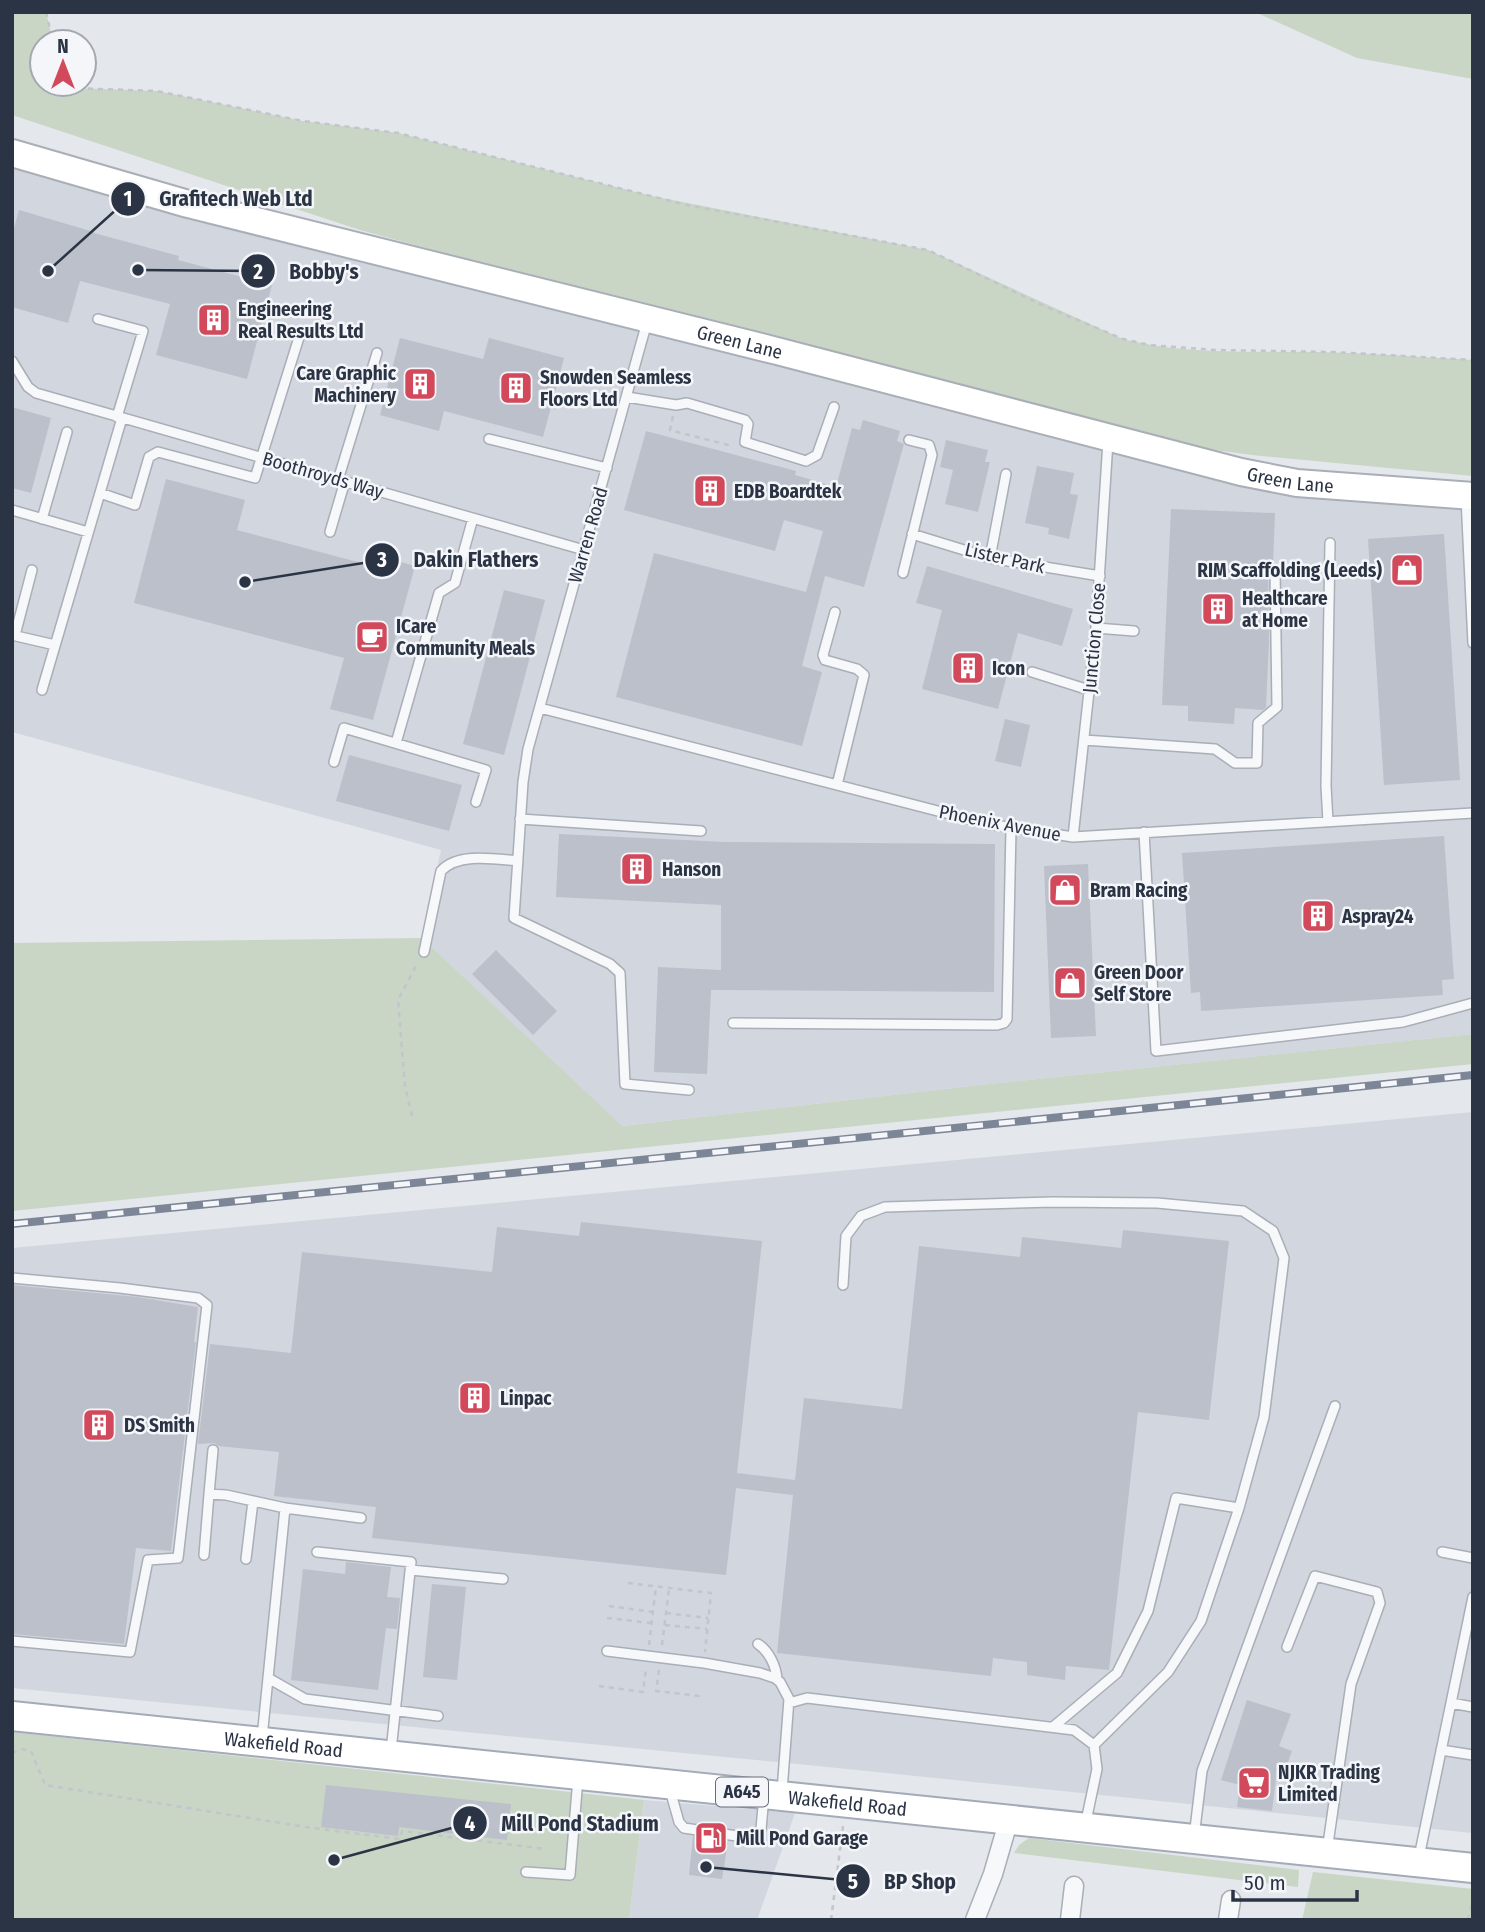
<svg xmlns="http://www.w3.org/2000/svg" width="1485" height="1932" font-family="'Fira Sans Condensed',sans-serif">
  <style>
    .built { fill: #d2d6de }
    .green { fill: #c9d6c5 }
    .building { fill: #bbc0ca }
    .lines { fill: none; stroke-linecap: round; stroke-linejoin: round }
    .lane-casing { stroke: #a9aeb7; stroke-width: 12 }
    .street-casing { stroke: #a9aeb7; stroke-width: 21 }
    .secondary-casing { stroke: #a9aeb7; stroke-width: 30 }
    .primary-casing { stroke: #a3abb8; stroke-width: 32 }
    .path { stroke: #c2c5cb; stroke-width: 2.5; stroke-dasharray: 5 5; stroke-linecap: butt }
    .lane { stroke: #f7f8fa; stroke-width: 9 }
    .street { stroke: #f7f8fa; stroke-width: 18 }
    .secondary { stroke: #fff; stroke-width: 26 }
    .primary { stroke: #fff; stroke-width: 28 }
    .rail-casing { stroke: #7d8696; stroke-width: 8 }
    .rail { stroke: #f4f6f9; stroke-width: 5; stroke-dasharray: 16; stroke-linecap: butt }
    .labels { text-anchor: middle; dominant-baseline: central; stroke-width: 5; stroke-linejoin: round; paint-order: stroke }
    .shield { fill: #f4f6f9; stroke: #676e7b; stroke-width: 2 }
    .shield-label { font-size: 18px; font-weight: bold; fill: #2b3445 }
    .poi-label { font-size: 19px; font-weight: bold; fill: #2b3445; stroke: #f4f6f9; text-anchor: start }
    .street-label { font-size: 19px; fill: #2b3445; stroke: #f4f6f9 }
    .leader { fill: none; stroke: #2b3445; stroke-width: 2.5 }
    .callout-dot { fill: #2b3445; stroke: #f4f6f9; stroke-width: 2.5 }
    .mark-label { font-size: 21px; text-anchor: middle; font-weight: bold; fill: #fff }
    .callout-label { font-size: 21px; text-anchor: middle; font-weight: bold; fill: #2b3445; stroke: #f4f6f9; stroke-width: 5; stroke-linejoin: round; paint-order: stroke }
  </style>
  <rect width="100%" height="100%" fill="#e4e7ec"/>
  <path class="built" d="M12 157 1297 483 1473 489V1034L980 1085 621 1126 422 938 441 850 12 732Z
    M1473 1112V1833L808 1765 12 1688V1248Z
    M644 1800 795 1813 757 1920H629Z"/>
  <path class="green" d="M12 12H46L53 42H42V84H70L73 88 157 91 303 121 398 133 652 196 928 250 1123 339C1185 355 1252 351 1316 352 1368 353 1421 357 1473 360V476L1252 455 1170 444 808 352 360 230 12 115Z
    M1255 12H1473V79L1357 58Z
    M422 938 622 1126 980 1085 1473 1034V1064L12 1211V943Z
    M12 1732 644 1800 629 1920H12Z
    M1029 1838 1299 1870 1298 1887 1014 1853 1019 1845Z
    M1313 1872 1473 1889V1920H1302Z"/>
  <path class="building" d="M19 210 94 232V233L179 256 178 260 272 285 247 379 156 355 170 304 80 281 68 323 12 307V235Z
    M400 338 483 359 489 338 564 358 543 437 444 411 439 431 380 415Z
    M12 407 51 418 31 493 12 488Z
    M863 420 900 431 897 441 904 444 864 587 825 576 802 666 822 672 802 746 616 697 654 553 806 592 823 531 784 520 775 551 624 510 646 431 796 471 795 475 836 487 852 428 860 430Z
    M946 440 988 450 985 462H990L978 512 945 504 953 470 940 467Z
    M1037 466 1074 473 1070 494 1078 495 1069 539 1048 534 1049 528 1025 523Z
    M166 479 245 500 237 530 369 565 372 554 415 566 373 720 330 709 344 658 134 603Z
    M1171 509 1275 513 1273 564 1268 570 1269 640 1266 707 1263 710 1235 708 1234 724 1188 721V706L1162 705Z
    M1444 534 1460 780 1384 785 1368 539Z
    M927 566 1073 609 1062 646 1018 633 998 709 922 689 942 610 916 603Z
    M504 590 545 600 504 755 463 744Z
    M1005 719 1030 725 1021 767 995 761Z
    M349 755 462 785 449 831 336 801Z
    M559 834 725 842 995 844 994 992 711 990 707 1074 654 1072 658 967 721 970V905L556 897Z
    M1444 836 1454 979 1442 980 1443 995 1201 1011 1200 992 1191 993 1182 853Z
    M1088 864 1096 1036 1051 1038 1044 866Z
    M496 950 557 1011 533 1035 472 974Z
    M581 1222 762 1241 737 1473 795 1480 804 1398 902 1409 919 1246 1020 1257 1022 1237 1121 1248 1123 1230 1229 1241 1209 1420 1138 1412 1109 1670 1066 1666 1065 1680 1027 1675V1662L993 1658 991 1676 777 1653 793 1495 736 1488 726 1575 372 1538 376 1507 274 1496 279 1452 218 1446 214 1443 198 1444 210 1344 291 1353 302 1252 492 1272 497 1227 579 1236Z
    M12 1285 138 1297 198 1307 194 1342H196L171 1551 136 1548 124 1644 12 1634Z
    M346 1562 391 1567 387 1597 400 1598 397 1629 386 1628 378 1690 291 1680 303 1569 345 1574Z
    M432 1584 466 1587 457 1680 423 1677Z
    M1247 1700 1291 1714 1279 1746 1292 1751 1284 1773 1277 1770 1272 1811 1237 1807 1240 1785 1221 1780Z
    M326 1785 511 1804 507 1840 399 1827 398 1836 321 1827Z
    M693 1836 728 1842 722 1879 689 1875Z"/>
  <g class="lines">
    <defs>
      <path id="lane" d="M98 319 143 331 117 417
        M647 322 528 749 523 782 514 918 610 964 620 973 625 1084 689 1090
        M12 361 28 387 36 393 584 550
        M627 397 676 405 687 403 745 420 748 424 745 442 806 461 817 455 834 407
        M489 439 607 468
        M338 480 377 353
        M100 493 135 505 149 457 158 452 255 478 301 331
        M1466 498 1473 643
        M12 510 88 532
        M42 519 67 432
        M330 532 345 481
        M912 534 990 558 1100 576
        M990 558 1006 474
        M903 573 932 455 929 445 909 440
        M835 612 823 655 825 660 857 669 864 675 837 785
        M1096 628 1134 631
        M12 635 55 645
        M15 635 32 570
        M1032 672 1089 690
        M42 690 122 418
        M540 708 988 824 1073 837 1473 813
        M1084 740 1215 749 1235 763H1257L1258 723 1277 707 1275 570
        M396 743 439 593 455 583 473 518
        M334 762 344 728 486 770 476 802
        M520 819 701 831
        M1328 822 1326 786 1330 543
        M1144 832 1156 1051 1403 1022 1473 1003
        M1073 837 1096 628 1108 441
        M424 952 441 871C458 852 495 859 518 861
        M733 1023 997 1025 1004 1023 1007 1019 1011 828
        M12 1278 120 1288 198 1298 207 1305 178 1558 148 1560 130 1652 12 1641
        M843 1285 846 1236 861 1216 885 1207 1053 1202 1157 1203 1243 1211 1273 1231 1284 1258 1264 1417 1239 1508 1176 1498 1148 1611 1117 1673 1053 1727
        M213 1450 209 1494 226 1495 285 1508 262 1738
        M285 1508 361 1518
        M317 1552 411 1562 391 1751
        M1442 1552 1473 1558
        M204 1555 209 1494
        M246 1559 253 1501
        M411 1570 503 1579
        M758 1644C769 1651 776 1666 777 1679
        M1287 1647 1315 1576 1377 1592 1380 1603 1351 1684 1327 1851
        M607 1651 704 1663 760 1673 775 1678 780 1682 789 1699 782 1791
        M268 1678 305 1699 438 1716
        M789 1703 807 1698 1074 1730 1094 1745 1097 1769 1085 1826
        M1451 1703 1473 1707
        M1094 1745 1168 1672 1201 1621 1239 1508
        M1441 1750 1473 1755
        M670 1790 679 1822 684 1828 750 1838 758 1837 761 1829 764 1796
        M1194 1837 1202 1771 1335 1406
        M1419 1857 1473 1597
        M526 1872 570 1875 578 1778"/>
      <path id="street" d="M975 1920 993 1874 1009 1819
        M1070 1920 1074 1886
        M1228 1920 1231 1900"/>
      <g id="secondary">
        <path id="s1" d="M12 153 188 204 777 351 1241 472 1297 483 1473 496"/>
      </g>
      <g id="primary">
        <path id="s2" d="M12 1716 1473 1868"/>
      </g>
    </defs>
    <use href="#lane" class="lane-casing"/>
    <use href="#street" class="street-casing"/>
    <use href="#secondary" class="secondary-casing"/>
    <use href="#primary" class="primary-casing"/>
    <path class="path" d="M46 12 53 42
      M70 84 73 88 157 91 303 121 398 133 687 205 928 250 1044 306 1123 339 1149 345 1215 350 1333 352 1473 360
      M673 416 670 430 732 446
      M412 1116 405 1086 398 1000 417 964
      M628 1583 711 1593 705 1652
      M609 1606 653 1612
      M666 1613 708 1618
      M607 1618 651 1623
      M665 1625 707 1629
      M649 1645 656 1586
      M662 1645 669 1589
      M659 1670 656 1691 700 1696
      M599 1686 643 1692 646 1669
      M12 1753 22 1749 31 1751 45 1785 312 1828 400 1839 402 1831 545 1849
      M12 1758V1764
      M831 1920 843 1826
      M1468 1920 1473 1898"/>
    <use href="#lane" class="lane"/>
    <use href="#street" class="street"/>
    <use href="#secondary" class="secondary"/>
    <use href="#primary" class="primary"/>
    <defs>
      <path id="rail" d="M12 1224 1473 1075"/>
    </defs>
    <use href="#rail" class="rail-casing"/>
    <use href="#rail" class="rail"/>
  </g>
  <defs>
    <symbol id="building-square" viewBox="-11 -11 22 22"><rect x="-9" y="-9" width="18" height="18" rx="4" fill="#d1495b" stroke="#f4f6f9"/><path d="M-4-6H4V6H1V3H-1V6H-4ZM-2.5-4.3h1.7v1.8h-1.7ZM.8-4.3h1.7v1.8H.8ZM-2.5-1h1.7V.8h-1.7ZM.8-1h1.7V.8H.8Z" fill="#fff"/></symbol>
    <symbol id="shop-square" viewBox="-11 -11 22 22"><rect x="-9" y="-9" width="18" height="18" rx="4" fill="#d1495b" stroke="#f4f6f9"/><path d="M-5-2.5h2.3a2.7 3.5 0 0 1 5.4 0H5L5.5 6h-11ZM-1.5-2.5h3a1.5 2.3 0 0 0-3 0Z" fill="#fff"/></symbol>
    <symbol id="cafe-square" viewBox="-11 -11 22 22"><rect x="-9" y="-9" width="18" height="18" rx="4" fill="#d1495b" stroke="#f4f6f9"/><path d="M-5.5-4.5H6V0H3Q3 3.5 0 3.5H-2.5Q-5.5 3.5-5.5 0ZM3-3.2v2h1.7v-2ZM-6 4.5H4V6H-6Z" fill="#fff"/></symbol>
    <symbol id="supermarket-square" viewBox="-11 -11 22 22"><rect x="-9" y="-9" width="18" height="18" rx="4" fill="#d1495b" stroke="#f4f6f9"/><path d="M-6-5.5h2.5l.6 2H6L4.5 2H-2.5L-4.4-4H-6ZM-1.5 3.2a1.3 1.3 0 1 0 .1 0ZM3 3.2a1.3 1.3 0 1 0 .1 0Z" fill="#fff"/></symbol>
    <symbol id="fuel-square" viewBox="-11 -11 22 22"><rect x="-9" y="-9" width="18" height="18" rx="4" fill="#d1495b" stroke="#f4f6f9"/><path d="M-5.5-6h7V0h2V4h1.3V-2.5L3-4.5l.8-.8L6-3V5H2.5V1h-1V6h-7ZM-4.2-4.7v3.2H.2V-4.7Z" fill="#fff"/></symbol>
  </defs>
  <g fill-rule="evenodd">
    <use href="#building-square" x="195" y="301" width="38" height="38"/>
    <use href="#building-square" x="401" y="365" width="38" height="38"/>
    <use href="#building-square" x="497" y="369" width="38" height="38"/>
    <use href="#building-square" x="691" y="472" width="38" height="38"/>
    <use href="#shop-square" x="1388" y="551" width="38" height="38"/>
    <use href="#building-square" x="1199" y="590" width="38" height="38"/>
    <use href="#cafe-square" x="353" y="618" width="38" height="38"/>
    <use href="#building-square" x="949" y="649" width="38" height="38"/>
    <use href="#building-square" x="618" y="850" width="38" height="38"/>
    <use href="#shop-square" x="1046" y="871" width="38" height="38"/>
    <use href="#building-square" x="1299" y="897" width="38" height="38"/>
    <use href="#shop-square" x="1051" y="964" width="38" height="38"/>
    <use href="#building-square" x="456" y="1379" width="38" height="38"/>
    <use href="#building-square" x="80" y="1406" width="38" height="38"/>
    <use href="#supermarket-square" x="1235" y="1764" width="38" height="38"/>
    <use href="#fuel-square" x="692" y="1819" width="38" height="38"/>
  </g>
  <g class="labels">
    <rect class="shield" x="716" y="1777.5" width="52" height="29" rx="5"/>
    <g class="shield-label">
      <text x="742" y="1792">A645</text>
    </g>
    <g class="poi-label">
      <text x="238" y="309">Engineering<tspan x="238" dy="22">Real Results Ltd</tspan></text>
      <text x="396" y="373" text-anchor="end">Care Graphic<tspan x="396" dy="22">Machinery</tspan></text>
      <text x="540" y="377">Snowden Seamless<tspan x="540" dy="22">Floors Ltd</tspan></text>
      <text x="734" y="491">EDB Boardtek</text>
      <text x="1382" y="570" text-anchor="end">RIM Scaffolding (Leeds)</text>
      <text x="1242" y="598">Healthcare<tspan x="1242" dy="22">at Home</tspan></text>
      <text x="396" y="626">ICare<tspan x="396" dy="22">Community Meals</tspan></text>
      <text x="992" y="668">Icon</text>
      <text x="662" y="869">Hanson</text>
      <text x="1090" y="890">Bram Racing</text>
      <text x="1342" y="916">Aspray24</text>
      <text x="1094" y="972">Green Door<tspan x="1094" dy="22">Self Store</tspan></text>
      <text x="500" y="1398">Linpac</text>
      <text x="124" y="1425">DS Smith</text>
      <text x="1278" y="1772">NJKR Trading<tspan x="1278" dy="22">Limited</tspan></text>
      <text x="736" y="1838">Mill Pond Garage</text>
    </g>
    <g class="street-label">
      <text stroke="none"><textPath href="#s1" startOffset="752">Green Lane</textPath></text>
      <text transform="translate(323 475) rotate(16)">Boothroyds Way</text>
      <text stroke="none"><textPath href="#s1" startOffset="1320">Green Lane</textPath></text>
      <text transform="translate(588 535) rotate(-74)">Warren Road</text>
      <text transform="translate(1005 558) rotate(13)">Lister Park</text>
      <text transform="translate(1094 638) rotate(-85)">Junction Close</text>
      <text transform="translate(1000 823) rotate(11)">Phoenix Avenue</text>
      <text stroke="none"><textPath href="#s2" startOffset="273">Wakefield Road</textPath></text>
      <text stroke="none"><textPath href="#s2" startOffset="840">Wakefield Road</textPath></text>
    </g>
  </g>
  <path class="leader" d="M48 271L128 199M138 270L258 271M245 582L382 560M334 1860L470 1823M706 1867L853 1881"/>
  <g class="callout-dot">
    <circle cx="48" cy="271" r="7"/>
    <circle cx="138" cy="270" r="7"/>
    <circle cx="245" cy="582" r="7"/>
    <circle cx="334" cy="1860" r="7"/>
    <circle cx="706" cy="1867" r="7"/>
    <circle cx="128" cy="199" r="18"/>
    <circle cx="258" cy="271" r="18"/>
    <circle cx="382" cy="560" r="18"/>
    <circle cx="470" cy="1823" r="18"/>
    <circle cx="853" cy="1881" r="18"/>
  </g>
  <g class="mark-label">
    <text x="128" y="206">1</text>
    <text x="258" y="279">2</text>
    <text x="382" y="567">3</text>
    <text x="470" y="1831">4</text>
    <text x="853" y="1889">5</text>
  </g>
  <g class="callout-label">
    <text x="236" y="206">Grafitech Web Ltd</text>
    <text x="324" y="279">Bobby's</text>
    <text x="476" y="567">Dakin Flathers</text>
    <text x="580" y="1831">Mill Pond Stadium</text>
    <text x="920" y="1889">BP Shop</text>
  </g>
  <rect width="1485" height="1932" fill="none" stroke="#2b3445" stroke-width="28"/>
  <g transform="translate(63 63)"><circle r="33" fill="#f4f6f9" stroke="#a4a8b1" stroke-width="2"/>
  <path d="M0-5L12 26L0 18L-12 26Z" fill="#d1495b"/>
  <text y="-10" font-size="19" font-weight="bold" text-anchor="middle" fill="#2b3445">N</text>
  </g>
  <path d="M1233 1890v10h124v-10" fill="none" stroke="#2b3445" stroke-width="3.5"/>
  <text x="1244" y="1890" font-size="21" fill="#2b3445" stroke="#f4f6f9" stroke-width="5" paint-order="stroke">50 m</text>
</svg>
